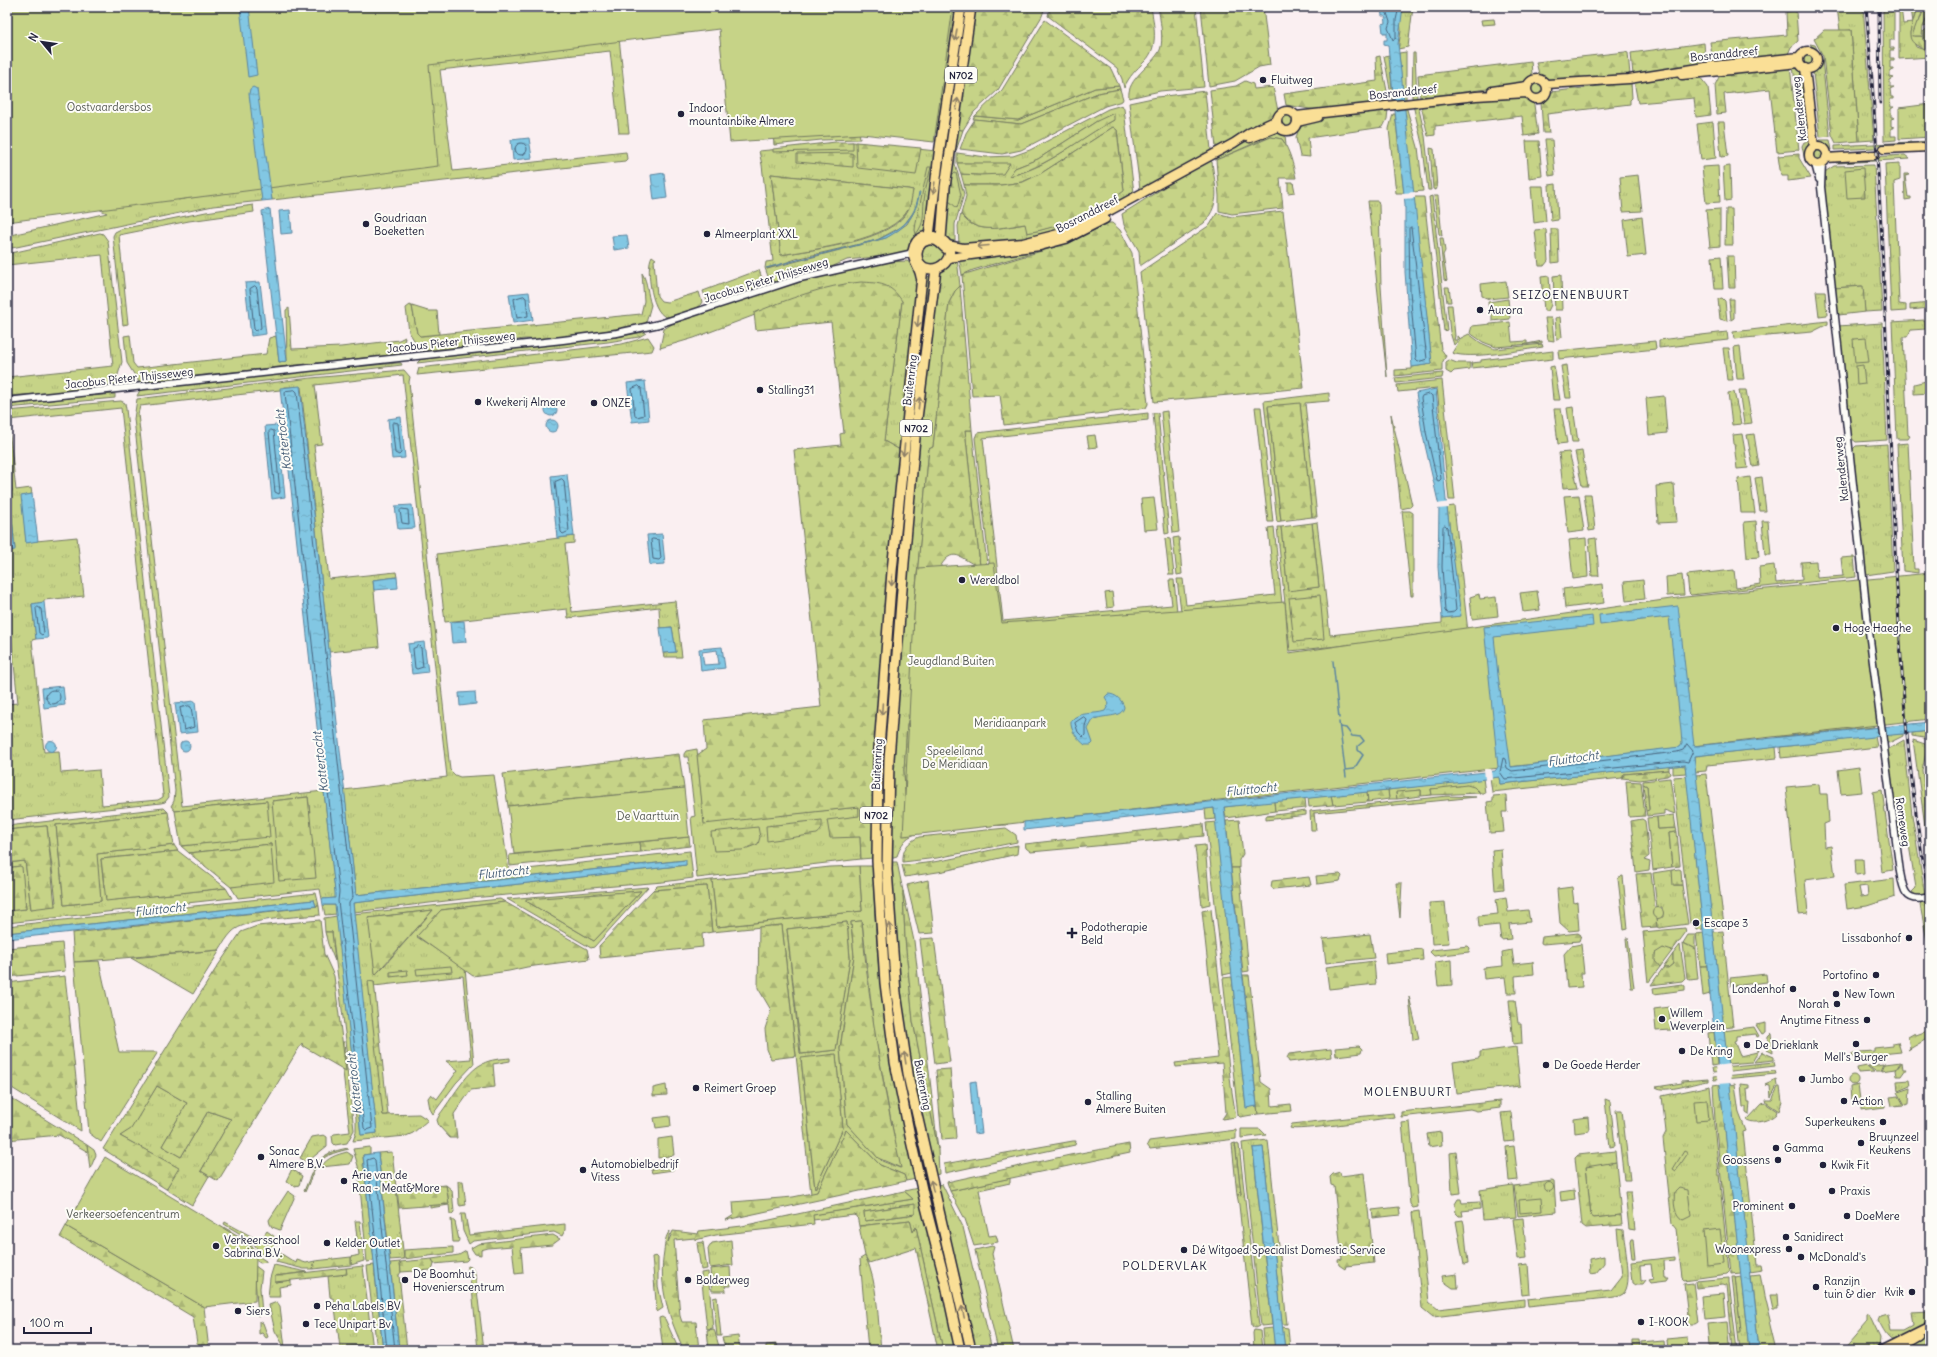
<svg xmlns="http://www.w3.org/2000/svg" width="1937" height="1357" font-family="Delius,sans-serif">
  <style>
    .grass { fill: url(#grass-tufts); stroke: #747a61; fill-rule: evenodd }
    .forest { fill: url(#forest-firs); stroke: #747a61 }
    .green { fill: #c6d387; stroke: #747a61; fill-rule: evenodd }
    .water { fill: url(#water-ripples); stroke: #5c85a0; fill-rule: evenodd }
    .pier { fill: #faeff1 }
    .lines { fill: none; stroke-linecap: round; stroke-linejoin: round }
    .shore { stroke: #48647e; stroke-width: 1 }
    .stream { stroke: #5c85a0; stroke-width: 1.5 }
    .major-tunnel { stroke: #cfc6cd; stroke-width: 8; stroke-dasharray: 8 4; stroke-linecap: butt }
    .minor-casing { stroke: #22223b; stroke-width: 9 }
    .major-casing { stroke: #22223b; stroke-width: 11 }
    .highway-casing { stroke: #22223b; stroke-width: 12 }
    .minor { stroke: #fdfcf7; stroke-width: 6 }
    .major { stroke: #fadf96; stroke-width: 8 }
    .highway { stroke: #fadf96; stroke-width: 9 }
    .rail-casing { stroke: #22223b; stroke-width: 3 }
    .rail { stroke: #fdfcf7; stroke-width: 1.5; stroke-dasharray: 4.5; stroke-linecap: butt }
    .oneway { stroke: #8e8068 }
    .poi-dot { fill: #22223b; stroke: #fdfcf7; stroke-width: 1.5 }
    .labels { text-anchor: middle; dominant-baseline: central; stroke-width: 4; stroke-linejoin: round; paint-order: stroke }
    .shield { fill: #fdfcf7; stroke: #646373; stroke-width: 1 }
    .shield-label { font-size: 10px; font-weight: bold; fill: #22223b }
    .street-label { font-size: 11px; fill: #22223b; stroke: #fdfcf7 }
    .poi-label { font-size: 11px; fill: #22223b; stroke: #fdfcf7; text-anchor: start }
    .park-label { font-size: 11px; fill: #535752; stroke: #fdfcf7 }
    .neighbourhood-label { font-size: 12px; letter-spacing: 1px; fill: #22223b; stroke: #fdfcf7 }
    .water-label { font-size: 12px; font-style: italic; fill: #445c76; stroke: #fdfcf7 }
  </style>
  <defs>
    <pattern id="grass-tufts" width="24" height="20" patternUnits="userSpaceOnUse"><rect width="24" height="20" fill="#c6d387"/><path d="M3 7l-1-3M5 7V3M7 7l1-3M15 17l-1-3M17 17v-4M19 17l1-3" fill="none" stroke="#aab575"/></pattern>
    <pattern id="forest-firs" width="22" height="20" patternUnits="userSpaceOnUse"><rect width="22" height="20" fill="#c6d387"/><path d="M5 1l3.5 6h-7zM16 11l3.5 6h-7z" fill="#aab575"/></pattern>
    <pattern id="water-ripples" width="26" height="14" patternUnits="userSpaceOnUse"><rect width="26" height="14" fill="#82c7e3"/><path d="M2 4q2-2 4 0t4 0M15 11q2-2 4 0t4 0" fill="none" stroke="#70abc4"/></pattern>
  </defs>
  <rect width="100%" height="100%" fill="#faeff1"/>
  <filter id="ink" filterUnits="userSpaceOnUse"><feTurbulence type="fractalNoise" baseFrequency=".025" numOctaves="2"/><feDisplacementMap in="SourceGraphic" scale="8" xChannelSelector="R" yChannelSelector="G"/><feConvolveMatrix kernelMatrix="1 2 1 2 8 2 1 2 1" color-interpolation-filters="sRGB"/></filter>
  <g filter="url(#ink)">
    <path class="grass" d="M962 7H967L946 148 941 147Z
      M1403 7H1413L1408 47 1398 49 1401 31 1400 20Z
      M1837 7H1863L1874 140 1859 141 1851 30 1840 31Z
      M1883 7H1894V40H1890V48H1894V50H1890V58H1894V60H1890V68H1894V69L1890 70V77L1894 78 1890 80V87H1894L1890 89 1891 97H1894V99H1890L1891 107H1894L1891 109V117H1894V118L1891 119V126L1894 127V128H1891V136H1896V140L1884 141Z
      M1899 7H1901L1903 24 1913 23 1911 8 1917 7 1910 33 1916 47 1930 52V57L1899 59Z
      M1494 19 1495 24 1482 25 1481 20Z
      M1930 26V31L1926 33 1930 36V43L1924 40 1923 32Z
      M618 28 629 133H619L610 51 440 70 453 171 626 152 627 159 625 161 272 200 269 182 262 193V201L213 206 7 249V236L107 213 7 165 119 99ZM167 175 202 196 178 200Z
      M1810 44 1815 45 1822 59 1830 136 1820 137 1813 73 1818 60 1817 53Z
      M1406 52V100H1403L1399 53Z
      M1413 53H1415L1417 99H1412Z
      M1801 59a6 6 0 1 1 12 0a6 6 0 1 1-12 0Z
      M1389 55 1393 100H1392L1384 56Z
      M1793 65 1801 68 1812 138 1801 139Z
      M1530 88a7 7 0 1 1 14 0a7 7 0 1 1-14 0Z
      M1119 86 1120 89 1098 93 1021 124 973 119 975 116 1018 120 1095 88Z
      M1930 104V137L1899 139V108Z
      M1122 105 1124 109 1134 193 1130 197 1087 221 1040 238 959 245 958 226 961 214C975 236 1004 227 1026 224L1027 233C1062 226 1095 212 1124 190L1117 130 1113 127 1040 174 1022 182 1001 185H964L961 174 979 175 1010 164 957 163V153L986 157 1013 156 1030 150 1108 109ZM1114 120C1078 138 1050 167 1010 176L1015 168 1038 159 1097 121Z
      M1418 105 1425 136 1431 190H1428L1423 148 1414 109 1413 106Z
      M1406 106 1418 147 1423 191 1413 192 1403 107Z
      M1280 121a7 7 0 1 1 14 0a7 7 0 1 1-14 0Z
      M1393 114H1395L1404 193H1396L1389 129Z
      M1713 122 1716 158 1701 160 1697 124Z
      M1718 122H1724L1728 156 1721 157Z
      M956 129 963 130 955 154V164L964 194 955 224V245H952L944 236Z
      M1276 130 1285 134 1286 146 1282 139 1271 137 1264 139 1216 160 1215 157 1233 147Z
      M1545 140H1552L1555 175 1549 176Z
      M1820 140H1830L1832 150 1823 145Z
      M1526 141H1539L1542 176 1529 178Z
      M1812 141 1807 151V157L1815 170H1813L1805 161 1802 146 1804 142Z
      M1930 141V145L1835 150V146Z
      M853 142 936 151 925 230 908 251 884 256 847 260 829 268 775 282 769 279 765 268 766 262 773 261 762 165 759 151ZM771 174 908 189 913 190C911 196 911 203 909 208 895 242 814 249 781 255ZM915 210 907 224 886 238 767 269 796 259 877 240 903 226Z
      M1812 155a6 6 0 1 1 12 0a6 6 0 1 1-12 0Z
      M941 153 947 154 938 234 930 233Z
      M1905 155 1910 159 1839 163H1836V159Z
      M1900 163V180L1894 182 1899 304 1906 305V311L1891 312 1885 164Z
      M1874 165 1882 311 1865 312 1862 286 1834 288 1823 173 1834 166Z
      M1718 166 1720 202 1706 203 1702 167Z
      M1730 166 1731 200 1725 201 1723 167Z
      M1904 174H1909L1910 175 1905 176 1908 197H1911V199L1905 200Z
      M1638 175 1642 211 1623 212 1620 177Z
      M1556 184 1558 220 1551 221 1549 185Z
      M1531 186H1543L1546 221 1534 223Z
      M1432 196 1447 330 1444 331 1429 197Z
      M1434 196H1438L1442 236 1439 234Z
      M1368 201H1378L1379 204 1381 286 1387 377Z
      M253 205 254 212 189 221 119 235 128 324 123 325 113 236 115 232 121 229 206 212Z
      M1720 209V246L1710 247 1706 210Z
      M1726 209H1732L1733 245H1725Z
      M1642 217 1646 255 1628 257 1624 220Z
      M1546 229 1548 261 1544 266H1539L1535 230Z
      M1551 229H1558L1559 262 1552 263Z
      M100 233 103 234 108 241 122 362 115 384 57 393 7 396V377L113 366 102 255 7 265V254Z
      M1440 238H1443L1445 251 1443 255 1447 281 1444 280Z
      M930 245 937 246 944 254C942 262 936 265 928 264 919 258 919 248 930 245Z
      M1045 249 973 270 962 275 959 258 1007 254Z
      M652 256 656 259 654 260 657 296 661 301 667 302 699 292 702 302 698 308 669 317C652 319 645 267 652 256Z
      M1721 256 1723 289H1715L1712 257Z
      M1727 256H1734L1735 288H1729Z
      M957 258 960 286 955 291 949 303 933 447 929 449 915 597 911 707 907 726 904 770 906 809 1012 819 1007 825C986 826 926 828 911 836 903 840 900 848 897 856L890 858 889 814 917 448 938 272 950 261Z
      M907 261 913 265 919 282 900 450 884 441 902 301 755 313V315L694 338 660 348 664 329 672 324C747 298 828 264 907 261Z
      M759 270 763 281 760 286 712 303 707 301 703 291Z
      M642 273C648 282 647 294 651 305L646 323 583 335 535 340C526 338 518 339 509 343L421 351 409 332 406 308 410 305 412 306 417 333 420 336 641 314 644 301Z
      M1561 275 1562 310H1555L1553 276Z
      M925 276 933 277 918 383 913 382Z
      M1549 276 1551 305 1548 311H1544L1541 277Z
      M1445 287H1449L1451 302H1447Z
      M1816 291H1825L1827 315 1819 316Z
      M1722 298 1725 301 1727 321 1720 319 1718 299Z
      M1729 299H1734V318L1731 320Z
      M1930 303V308L1910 310V305Z
      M1447 305H1452L1455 336 1454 340H1457V336L1460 338 1454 345 1450 332Z
      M289 308 292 349 341 347 399 340 405 337 401 354 139 382 127 363 124 336 130 335 133 363 137 368 266 354 269 338 276 336 279 362 287 361 286 310Z
      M1560 317 1562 337 1557 340 1555 318Z
      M1545 318H1551L1552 320 1554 341 1548 340Z
      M1925 320 1926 329 1911 330 1907 337H1903L1908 435 1910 436 1908 439H1897L1892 322Z
      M1828 321V324L1812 332 1734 339 1733 332Z
      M1510 322 1512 342 1527 341V344L1542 341V343L1496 347 1483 342 1470 333 1472 326Z
      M1882 323 1887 440 1856 442 1851 438 1838 326Z
      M644 332 646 333 639 337 608 342 417 363 421 359 610 338Z
      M1727 332 1728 340 1659 348V340Z
      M1469 334 1481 343 1495 349 1542 344 1543 347C1522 350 1470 360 1452 353L1461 338Z
      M648 337 654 346 652 351 417 375 419 368 622 344Z
      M1655 341 1656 349 1559 359 1558 351Z
      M1740 346 1744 379H1737L1734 347Z
      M1723 348H1729L1733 380H1727Z
      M1553 351V359L1472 368 1471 363 1481 362V360Z
      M1449 360 1457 363H1470V369L1454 371 1451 374 1446 371V362Z
      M398 363H401L402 365 137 396 140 390 307 371Z
      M1567 365 1571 398H1566L1561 366Z
      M1554 366 1560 400H1553L1550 367Z
      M404 370 410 377 409 382 450 770 455 775 460 777 494 775 509 871 690 851 693 878 663 882 471 898 354 912 353 903 686 865 685 860 356 895 344 790 447 777 403 375 315 385 322 444 314 445 329 579 396 572 397 577 373 580 379 647 329 652 301 387H285L280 390 140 406 138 414 182 806 324 791 336 898 322 899 320 889 238 898 231 887 237 886 271 844 189 853 181 846 233 840 267 801 175 811 171 806 174 801 175 791 134 419 137 399 311 378ZM308 797 310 813 272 801Z
      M1443 373 1442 378 1396 383 1395 378Z
      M1442 380 1455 500H1449L1437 388 1398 392 1397 385Z
      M1739 390H1746L1752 423 1744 424Z
      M1734 392 1741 424 1732 425 1728 393Z
      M1329 393V401L1305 403 1317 517H1312L1300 404 1268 407 1281 521 1277 522 1264 401Z
      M115 394V398L7 408V403Z
      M1664 396 1667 433 1649 435 1646 398Z
      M121 401 125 403 126 409 169 797 165 802 161 803 7 820V704L18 703 9 615H7V551L15 549 10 498 7 499V492L12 491 7 447V411ZM121 408 163 795V797L158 800 102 805 99 770 61 773 59 751 44 752 32 640 36 639 32 604 44 602V600L84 596 77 537 26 542 22 496 32 494 31 488 16 490 8 420Z
      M911 401 916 402 885 860H879L883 724Z
      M1255 407H1261L1273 522H1268Z
      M1573 407 1578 442H1572L1567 408Z
      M1554 409H1561L1567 443 1558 444Z
      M1167 411 1179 532 1173 533 1161 412Z
      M1148 413V420L983 438 1003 621 1172 605 1169 580H1174L1177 612 997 631 975 438 977 433Z
      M1153 413H1158L1169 533 1165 534Z
      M1391 414 1412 505 1410 507 1401 509Z
      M965 430H972L987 565 980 566Z
      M1742 434 1748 468 1737 469 1733 435Z
      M1754 434 1759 466 1753 467 1747 435Z
      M1908 443 1914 569H1918V573L1903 571 1897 444Z
      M1887 444 1893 571 1866 575 1852 450 1856 446Z
      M1582 451 1588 486H1582L1575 452Z
      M1569 452 1578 487 1563 488 1559 453Z
      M1750 477 1755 513H1741L1738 479Z
      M1762 477 1766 511H1760L1755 478Z
      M1674 484 1677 522 1658 523 1656 486Z
      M1584 494H1591L1595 530 1589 531Z
      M1579 495 1584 531 1568 533 1564 496Z
      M1454 506 1468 632 1290 651 1277 527H1281L1288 590 1319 587 1312 523 1317 522 1330 635 1442 623V618L1460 616 1447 507Z
      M1402 511H1410L1413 513V596H1411Z
      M1756 521 1759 557 1747 558 1744 522Z
      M1762 521H1768L1771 555H1765Z
      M1274 527 1287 651 1181 611 1177 579H1183L1186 605 1275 595 1268 528Z
      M574 536V543L565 544 572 612 675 601 682 657H664L663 653 676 652 672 627 660 628 659 607 568 618 567 609 445 622 437 554Z
      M1179 537 1182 574 1177 575 1173 538Z
      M1170 538 1174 575H1169L1165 539Z
      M1586 538 1588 577 1573 579 1569 540Z
      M1596 538 1599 576H1592L1589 539Z
      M1854 557 1856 577 1691 595 1689 593 1687 575 1734 570 1736 588 1760 584 1759 567 1774 565 1776 583 1802 580 1801 562 1816 561 1817 578 1843 576 1841 558Z
      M1682 575 1684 595 1667 596 1666 577Z
      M1643 580 1645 599 1626 601 1624 582Z
      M1602 584 1604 603 1565 608 1563 589Z
      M1537 591 1540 610 1523 612 1520 593Z
      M1479 594 1480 599 1496 597 1498 616 1472 619 1470 597Z
      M1930 731V739L1912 736V733Z
      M1903 734V736L1889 743 1885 742 1884 735Z
      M1875 736 1877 747 1781 758 1780 747Z
      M1904 740 1912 815 1925 895 1917 896 1912 892 1916 888 1909 845 1898 846 1885 751Z
      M1913 740 1928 745 1922 770 1930 837V862Z
      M1776 747 1777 758 1707 765 1706 771 1695 772 1694 756Z
      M697 749 704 823 859 807 861 859 697 878 691 817 695 816 688 757H684V754L686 751Z
      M1685 765 1686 773 1673 774V766Z
      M1669 766V770L1624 774 1622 778 1492 792 1490 777H1499L1500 784Z
      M1706 774 1724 926 1712 928 1695 775Z
      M1687 776 1703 929 1696 930 1695 924 1690 923 1673 777Z
      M1483 778 1485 793H1480L1478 790 1431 789 1432 795 1421 796V790L1396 793 1397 799H1389L1388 790Z
      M1670 778 1675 814 1664 810V814L1647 816 1646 811 1649 809 1647 786 1643 784V781Z
      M1882 790 1893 870 1882 872 1873 792Z
      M1367 792 1368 802 1333 805 1331 795Z
      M1506 795 1507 812H1502L1504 832 1490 833 1487 802 1493 801V796Z
      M1274 801 1275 811 1226 818 1224 807Z
      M164 808 168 812 56 825 64 905 101 901 96 854 174 845 178 851 101 859 104 888 114 900 226 888 232 898 7 923V911L26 909 20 866 7 868V863L25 861 31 909 56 902 47 826 7 830V826Z
      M1214 808 1215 819 1206 820 1205 809Z
      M1657 817 1658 829 1676 828 1677 832 1669 833 1672 867 1653 870 1647 818Z
      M1239 820 1243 854 1239 860V868H1231L1226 821Z
      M1216 822 1232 973 1223 975 1206 823Z
      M1006 828 1016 835 1017 842 937 858 903 862C902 849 908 842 919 837Z
      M640 842 641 852 510 866 509 855Z
      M1855 859H1863L1864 874 1856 875Z
      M890 862H897L903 891 905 938 913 1021 938 1149 939 1174 932 1176 901 1013Z
      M859 866H873C875 935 880 1004 893 1072 899 1108 908 1144 916 1179L906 1181 904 1175 880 1165 846 1130 817 1192 811 1194 782 925 712 932 707 886 653 890 657 886 712 880 717 927 862 911ZM862 921 874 1030 900 1168 882 1161 847 1124 840 1048 854 956 851 922ZM847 922 850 958 836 1050 802 1054 800 1053 787 929ZM836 1055 843 1128 815 1189 801 1059Z
      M879 866H884C887 971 902 1075 926 1177L921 1178 893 1040Z
      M1672 870 1674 885H1682L1688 924 1659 928 1657 927 1656 918 1663 917 1662 907 1657 908 1653 873Z
      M1623 876 1628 929 1624 930 1618 879 1619 877Z
      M1396 883H1402L1400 918Z
      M648 887 594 947 591 948 507 899ZM641 891 594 941 526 901 640 891Z
      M1572 887 1574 903 1577 902 1579 930 1569 931 1560 923 1557 889Z
      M316 893 319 906H316L314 900 7 933V926Z
      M1506 897 1508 912 1528 910 1530 922 1509 924 1511 939 1501 940 1499 925 1479 927 1478 916 1498 914 1496 899Z
      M500 899 505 902 441 910 417 937 465 968 474 1064 456 1083 433 1114 430 1109 428 1098 431 1094 437 1099 458 1070 446 1061 471 1059 463 976 374 986V982L383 1115 419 1114 428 1120 413 1133 406 1136 353 1141 356 1132V1118L332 932H325L324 918 337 916 361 1135 377 1133 353 914ZM433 910 384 966 376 974 375 973 369 918Z
      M1926 901 1930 919V946H1928L1920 905 1921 902Z
      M1445 902 1449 943 1432 944 1429 903Z
      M323 905H335L337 914 325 915Z
      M1723 931 1733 1027 1723 1028 1713 932Z
      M1704 933 1707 966H1700L1696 934Z
      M1688 935H1695V949L1683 943Z
      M1626 938H1628L1634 988H1631Z
      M1581 944 1584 973H1581L1582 987 1567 988 1564 954 1571 946Z
      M1661 948H1667L1672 951 1660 967 1656 965 1654 958 1656 951Z
      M220 950 193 994 131 958Z
      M1512 950 1514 964 1533 962 1534 974 1515 976 1516 993H1507L1505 977 1484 979 1483 968 1503 966 1502 952Z
      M1673 954V964L1668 968H1663Z
      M1451 960 1452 985 1438 986 1435 962Z
      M1766 974 1767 982 1731 986 1730 978Z
      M1232 977 1246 1107 1257 1106 1258 1114 1240 1117 1238 1115 1223 978Z
      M1409 996 1419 1039 1413 1040Z
      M1766 1023V1032L1762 1034 1756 1025Z
      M1754 1027 1759 1036 1757 1037 1756 1034 1736 1036V1040L1734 1041 1740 1056 1757 1052V1048L1759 1050 1752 1062 1727 1064 1723 1031Z
      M1930 1030V1037L1908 1050 1910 1048 1908 1037 1915 1033 1916 1035Z
      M1714 1032 1717 1065 1711 1066 1708 1033Z
      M1771 1033 1773 1053 1767 1050 1768 1036Z
      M342 1042H344L354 1130 347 1143 335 1145 333 1143 332 1136 334 1134 350 1132 343 1072V1069L346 1070Z
      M1898 1042 1901 1052 1852 1057 1851 1054H1859L1860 1052 1874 1051V1048L1893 1046V1043Z
      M1516 1047 1520 1086 1457 1093 1453 1062 1478 1058 1480 1057V1052Z
      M1762 1052 1774 1057V1060L1754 1062Z
      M1774 1062 1775 1066 1713 1073 1712 1068Z
      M1901 1062 1896 1069 1882 1071 1885 1064Z
      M1902 1062 1903 1069H1906L1901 1076H1897L1896 1070Z
      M1884 1064 1881 1071H1875L1868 1066Z
      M1867 1066 1874 1072 1858 1073 1857 1068Z
      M1775 1071 1776 1074 1714 1080 1713 1077Z
      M1848 1080a5 5 0 1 1 10 0a5 5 0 1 1-10 0Z
      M1708 1079V1081C1696 1082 1665 1094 1656 1087L1682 1083V1081Z
      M1776 1080 1777 1086 1771 1097 1770 1086 1765 1085Z
      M1909 1080 1910 1086 1898 1091 1897 1081Z
      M1735 1084 1739 1113 1746 1131 1743 1132 1757 1265H1762L1763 1270 1750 1272 1729 1085Z
      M1741 1084 1749 1085V1088H1747L1748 1102H1750L1749 1115 1746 1113V1107H1743Z
      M666 1085 667 1095 653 1096V1088Z
      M1858 1085 1860 1100 1851 1101 1850 1087Z
      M157 1086 187 1103 162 1146 181 1157 208 1111 231 1119 201 1171 209 1176 192 1205 166 1189 178 1168 120 1136 131 1128Z
      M1710 1086 1729 1272 1727 1274 1684 1280 1682 1278 1676 1229 1672 1224 1663 1138 1666 1132 1662 1096Z
      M1778 1087H1780L1782 1102 1779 1111 1767 1103 1766 1100H1772Z
      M1910 1088 1909 1104 1905 1105 1898 1092Z
      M1899 1096 1904 1105 1892 1106 1890 1097Z
      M1885 1098V1107L1861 1110V1100Z
      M1605 1099 1610 1101 1615 1146 1610 1147Z
      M1765 1103 1777 1111 1776 1114C1770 1120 1756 1125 1747 1120L1762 1104Z
      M1616 1110H1622L1630 1180H1624Z
      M1511 1112 1514 1141 1505 1142 1501 1113Z
      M670 1116 671 1126 656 1128 654 1118Z
      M1588 1117 1589 1131 1575 1133 1574 1119Z
      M1410 1122 1418 1207 1413 1208 1410 1204 1402 1123Z
      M1241 1129H1260L1266 1135 1241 1138Z
      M1236 1130V1139L1150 1149 1147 1145 1149 1141Z
      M1441 1132 1442 1145 1429 1147 1427 1134Z
      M324 1135 327 1137V1146L307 1162 300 1158 312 1137Z
      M672 1137 674 1155 658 1158V1139Z
      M1268 1140 1287 1324H1282L1263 1147 1253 1148 1272 1325 1261 1326 1242 1143Z
      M1235 1143 1239 1145 1259 1326 1255 1328 1252 1326 1239 1205 1237 1195 1241 1194Z
      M87 1145 94 1150 96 1155 90 1169Z
      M1514 1146 1518 1180 1509 1181 1506 1147Z
      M370 1147V1154L363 1155V1157L374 1261 367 1262 358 1166 353 1149Z
      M348 1148 349 1149C315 1157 318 1162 305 1192L304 1191C316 1163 316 1154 348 1148Z
      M347 1152 353 1156 350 1164 321 1167C328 1157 336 1155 347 1152Z
      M392 1152 404 1259 390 1260 378 1153Z
      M1456 1152 1461 1193 1452 1194 1450 1153Z
      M1616 1162 1621 1215 1594 1218 1591 1216 1586 1166Z
      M674 1165 673 1170 652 1173 651 1170 658 1167 659 1169 672 1168Z
      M292 1169 302 1176 299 1185 295 1186 286 1181Z
      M1010 1178V1183L979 1190 989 1236 996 1235 998 1242 974 1246 965 1219 950 1191Z
      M458 1181H463L466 1205 460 1206 459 1204Z
      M1552 1181 1554 1182 1556 1212 1518 1216 1514 1186Z
      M942 1184 963 1227 992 1350H974L935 1186Z
      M446 1185 452 1190 454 1212 452 1214H450L449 1205 430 1208V1205L449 1204Z
      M1513 1185 1516 1217 1483 1220 1480 1190Z
      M930 1187 968 1350H964L925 1188Z
      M918 1188 956 1350H943L916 1227 913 1232 910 1220 859 1226 857 1216 854 1215 813 1220 812 1215 913 1199 904 1191ZM914 1204 915 1214 865 1221 864 1212Z
      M1574 1190 1575 1199 1561 1201 1560 1192Z
      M288 1191 295 1196 280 1230 272 1227 270 1224 269 1220Z
      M1625 1192H1631L1635 1230 1629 1229Z
      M1458 1199H1461L1462 1203 1480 1202V1209L1462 1211 1463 1216H1459L1456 1213 1455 1204Z
      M1419 1211 1429 1302 1438 1309 1524 1299V1306L1433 1317 1422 1308 1412 1213 1413 1212Z
      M1523 1218 1527 1258 1518 1259 1513 1219Z
      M451 1219 455 1222 459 1240 458 1242H453Z
      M1463 1220 1464 1224 1468 1264 1464 1265 1456 1221Z
      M355 1221H360L364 1261 351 1265V1257L359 1255Z
      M225 1222 260 1241 267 1231 275 1237V1242L268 1257 260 1253 252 1241 224 1224Z
      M220 1225 249 1242 258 1256 266 1261V1262L260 1263 251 1257 254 1252 249 1247 221 1230Z
      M1617 1229 1623 1230C1624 1244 1634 1284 1623 1294 1619 1297 1613 1297 1608 1298L1528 1306 1527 1299 1611 1290 1622 1276Z
      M1631 1239H1633L1635 1258H1632L1630 1242Z
      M731 1240 733 1265 710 1268 708 1249 712 1243Z
      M703 1242 707 1269 701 1270 697 1243Z
      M992 1246 994 1247 992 1254 1014 1350H998L976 1255 975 1250Z
      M466 1251 468 1259 466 1261 434 1264 432 1259 459 1255Z
      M280 1253 296 1263 297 1260 306 1263 315 1261 313 1269H304L276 1262Z
      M656 1256 658 1258V1286L663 1308 657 1312 652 1257Z
      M865 1256C878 1281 878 1322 881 1350H868L860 1259Z
      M1604 1256V1263L1596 1273 1590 1274 1589 1259Z
      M1675 1257V1260L1664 1261 1665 1279H1668L1666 1282 1650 1284 1648 1281 1653 1280 1651 1264 1640 1265 1641 1281H1645L1642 1285H1636L1633 1283 1631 1262Z
      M400 1262 401 1272 399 1275 407 1350H399L390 1263Z
      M1528 1264 1530 1294 1522 1295 1519 1265Z
      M254 1265 262 1271 260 1288 262 1314 258 1317Z
      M274 1265 307 1272 275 1276V1282L291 1280V1285L279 1287 280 1297H268L270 1278Z
      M374 1265 383 1350H377L367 1266Z
      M363 1266 373 1350H369L368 1344 340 1348 334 1299 330 1297 328 1276 346 1274V1268Z
      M468 1266 471 1267 475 1273 484 1350H478L472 1288 467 1270Z
      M730 1267 731 1286H725L726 1291H712L710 1269Z
      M708 1272 713 1328 707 1329 701 1273Z
      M1457 1274 1458 1288H1453L1443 1281 1442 1276Z
      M1760 1274 1764 1296 1777 1350H1759L1751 1275Z
      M1741 1276 1749 1350H1740L1738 1333 1741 1332 1735 1277Z
      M1769 1296H1776L1777 1310H1772Z
      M717 1297 721 1336H717L713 1298Z
      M277 1302 280 1306 285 1348 275 1331 269 1305Z
      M1930 1312V1322C1922 1326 1898 1343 1890 1338 1885 1334 1881 1325 1878 1320L1880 1315 1887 1313 1890 1330H1904L1913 1325 1911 1313Z
      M1870 1315 1881 1338 1880 1347 1876 1350H1843L1868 1321V1316Z
      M662 1317 665 1319 679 1350H663L659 1318Z
      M259 1321 263 1323 268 1337 266 1338 262 1333 259 1334Z
      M1282 1327 1288 1328 1290 1350H1285Z
      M1273 1328 1275 1350H1264L1262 1329Z
      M714 1329 720 1350H709L707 1330Z
      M1930 1329V1345L1925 1350H1900Z
      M1254 1330 1260 1331 1262 1350H1254L1253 1333Z
      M738 1336 740 1350H726L722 1338Z
      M1632 1340H1639L1640 1350H1632Z
      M777 1344 778 1350H766V1345Z"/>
    <path class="forest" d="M948 7H957L938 134 931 130Z
      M974 7H1045L1042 16 998 90 974 112 963 130 956 129Z
      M1050 7H1151C1154 25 1159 47 1145 61 1136 70 1129 76 1124 88L1122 79 1117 68 1048 16Z
      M1158 7H1196L1204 87 1160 91 1129 98C1126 79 1152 66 1160 50 1164 41 1160 17 1158 7Z
      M1201 7H1263L1270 65 1259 67 1235 81 1209 86Z
      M1917 7H1925L1922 12 1915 36H1922L1923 40 1930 44V52C1899 40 1912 33 1917 7Z
      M1796 11 1798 41 1791 47 1788 54 1717 63 1712 55 1710 42 1787 35 1786 12Z
      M1045 20 1111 69 1119 86 1095 88 1018 120 975 116 1002 90Z
      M1824 30H1851L1859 141 1836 143 1832 135 1823 56 1814 39Z
      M1704 43C1705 54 1706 61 1695 66L1633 75 1631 53Z
      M1625 52 1628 53 1630 75 1548 82 1539 74 1536 62Z
      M1380 56 1389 101 1316 110 1286 105 1284 94 1377 81 1376 57Z
      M1531 61 1532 74 1524 84 1420 98 1418 75Z
      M1790 66 1799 150 1777 152 1770 89 1724 94 1726 113 1717 114 1715 85 1720 75Z
      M1699 76 1708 87 1711 115 1696 117 1694 98 1638 103 1634 81Z
      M1245 81 1253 84 1254 89 1273 87 1278 111 1270 120 1216 148 1210 90 1236 86Z
      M1631 82 1632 98 1630 100V104L1547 114 1549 133H1543L1541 103 1551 92Z
      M1120 89 1123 99 1122 101 1105 106 1021 150 1002 154 960 149 966 133 975 119 1021 124 1098 93Z
      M1205 91 1211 150 1146 188 1140 189 1129 103 1157 97Z
      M1524 95 1534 105 1538 134 1524 136 1522 116 1435 126V135L1428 136 1421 105Z
      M1388 109 1387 119 1383 127 1308 138 1310 157 1300 156 1296 138 1298 131 1304 123 1333 115Z
      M1114 113V120C1078 139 1049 167 1009 176L1015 168 1038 159 1097 121Z
      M858 121 860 139 821 140 774 145 773 134Z
      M1113 127 1117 130 1124 191C1096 212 1062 227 1027 233L1025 224C1004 227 975 236 961 214L966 196 964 185H1001L1023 182 1040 174Z
      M1271 137 1282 139C1290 151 1293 164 1296 178H1280L1283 208 1232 214 1219 211V196L1216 160Z
      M836 142H853V150L773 152V149Z
      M856 142 921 148 916 175 858 168 857 167Z
      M1430 148 1434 149 1437 188 1436 190 1433 189Z
      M851 153 853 154V167L797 162V154Z
      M1799 154V158L1811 178 1788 181V176H1781L1778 156Z
      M1207 160 1212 162C1215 188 1222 201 1204 223L1140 266 1139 251 1124 225 1122 214Z
      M957 163H1010L1003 174 979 175 961 174Z
      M928 167H931C928 178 925 190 924 201 923 214 925 223 916 234L915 230 916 222Z
      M1863 168 1865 197 1847 198 1845 170Z
      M956 173 961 195 957 208 949 201 952 174Z
      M771 174 908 189 913 190C912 196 911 203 909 208 893 241 814 249 781 255Z
      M1413 197H1424L1440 341 1441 349 1446 356 1442 363V371L1395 376V370L1412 369V367L1432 364Z
      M1283 211 1304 388 1154 402 1140 272 1210 225 1217 213 1232 217Z
      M1108 223H1112L1120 230 1132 253 1148 404 1146 408 1004 425 1000 395 972 396 962 275 1071 242Z
      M861 282C880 283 890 283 902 301L884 441 900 450 881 672 873 858 861 859 860 837 830 838 827 820 859 816V807L704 824 697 755 706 749 704 720 821 707 794 450 841 445 840 434 844 433 831 322 756 330 754 313C788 299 825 285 861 282Z
      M960 286 972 430H965L980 566C964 564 955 542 940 567L906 810 904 770 907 726 911 707 915 597 929 449 933 447 949 303 955 291Z
      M1863 286 1865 312 1839 315 1838 311H1837L1834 288Z
      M1300 403 1312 517 1281 521 1268 406Z
      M1312 523 1319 587 1288 591 1281 527Z
      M1320 595 1324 639 1294 642 1289 598Z
      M1872 721 1874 727 1779 737 1778 729Z
      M679 754 684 788 508 806 503 774Z
      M1669 770 1670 774 1667 776 1640 780 1622 778 1624 774Z
      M1626 781 1641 782 1645 816 1629 817Z
      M1643 784 1647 786 1649 810 1646 811Z
      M1467 785 1474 787 1480 793 1432 795 1431 789Z
      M1388 790 1389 799 1368 802 1367 792Z
      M1421 790V796L1397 799 1396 792Z
      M1331 795 1333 805 1309 807 1308 798Z
      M1447 796 1476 797 1314 813 1316 830H1311L1310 811Z
      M308 797 316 878 279 881 272 801Z
      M1305 798 1306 808 1275 811 1274 801Z
      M267 801 270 837 181 846 175 811Z
      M1306 811V815L1266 820V816Z
      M168 812 174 845 97 854 101 901 64 905 56 825Z
      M1674 815 1676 828 1658 829 1657 817Z
      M1642 819 1645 821 1649 856 1644 860 1650 862 1649 870 1636 872 1631 821Z
      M822 820C822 826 823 830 817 834L767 841 766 826Z
      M1203 824 1204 836 1031 852 1026 848 1025 844Z
      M45 826H47L55 906 31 909 25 861 7 863V830Z
      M758 827 760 837 758 844 742 850 714 851 711 832Z
      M1677 832 1680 864V866L1672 867 1669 833Z
      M689 837 690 846 641 852 640 842Z
      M271 844 274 882 231 887 189 853Z
      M1018 845 1017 854 944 871 905 877 902 865C942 864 979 851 1018 845Z
      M1205 845 1210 904 1202 906 1195 846Z
      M1501 849 1504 889 1495 890 1492 850Z
      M178 851 226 888 106 901 101 859Z
      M20 866 22 867 26 909 7 911V868Z
      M859 866 862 911 717 927 712 880 830 867Z
      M1231 868H1239L1249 971 1243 972Z
      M1679 869 1681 870 1682 885H1673L1672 870Z
      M1651 873 1657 927 1642 928 1636 874Z
      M1340 874 1342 876 1340 881 1317 884 1316 876Z
      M1309 877 1311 885 1274 889 1271 887 1272 881Z
      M928 880 934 933 919 934 907 885Z
      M707 886 712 932 702 934 703 947 600 958 599 946 653 890Z
      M641 891 594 941 526 901V899Z
      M903 891 914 941 938 1149 913 1021 905 938Z
      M505 902 587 949 589 959 527 967 509 971 473 976 417 936 441 910Z
      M319 906 320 915C300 917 245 918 232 932 227 937 223 944 219 950L74 962 72 933Z
      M1211 909 1231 1086 1236 1117 1222 1119 1226 1113 1222 1063 1176 1067 1175 1063 1218 1058 1202 911Z
      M433 910 376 974 375 973 368 918Z
      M320 920 324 954 334 976 346 1071 303 1046 302 1043 218 1181 201 1171 231 1119 208 1111 181 1157 162 1146 187 1103 157 1086 131 1129 120 1136 179 1168 166 1189 103 1149 215 970 241 932 257 926Z
      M860 921H862C868 1004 883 1087 901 1168L878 1158 847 1124 840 1049 854 956 851 922Z
      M847 922 850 958 836 1050 801 1054 787 929Z
      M782 925 796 1056 771 1059 767 1049 765 1029 771 1010 758 988 759 927Z
      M1685 928 1686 932 1672 951 1663 948 1655 953V961L1660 967 1648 983 1643 932Z
      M325 932H332L335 961 328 944Z
      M1578 933 1581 935 1579 941 1543 944 1541 943 1542 937Z
      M1370 934 1374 958 1326 963 1323 939Z
      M934 938 950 1062 935 1064 920 939Z
      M62 943 65 971 7 977V948Z
      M1683 943 1695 949 1698 979 1690 980 1687 978Z
      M1680 945 1685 978 1682 981 1651 985 1663 968H1668L1673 964V954Z
      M1468 946 1470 948 1469 952 1434 956 1430 952 1432 950Z
      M1422 949 1423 960 1386 964 1385 953Z
      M1374 961 1376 984 1329 989 1326 967Z
      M451 966 452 972 417 975 416 969Z
      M1700 966H1707L1710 994 1703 996Z
      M407 970 408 975 390 977V972Z
      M1243 975H1249L1261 1082 1271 1089 1272 1106 1291 1104 1292 1111 1258 1114Z
      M65 976 80 1116 81 1131 7 1085V983Z
      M368 981 374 982 388 1115H383Z
      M1682 984 1685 986V990L1654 994 1653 988Z
      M1509 1000H1515L1518 1023H1521L1522 1043 1513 1044Z
      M1359 1046 1362 1049 1361 1053 1336 1056 1335 1048Z
      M1331 1049 1332 1057 1289 1062 1287 1058 1289 1054Z
      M836 1054 843 1128 815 1189 801 1058Z
      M510 1058V1061L493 1064 495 1087 471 1090 454 1114 457 1138H450L439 1126 437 1120 440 1114C451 1100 466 1072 482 1064 491 1059 501 1059 510 1058Z
      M950 1069 956 1137 955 1139 942 1140 936 1070Z
      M1720 1084 1741 1273 1731 1274 1715 1120 1713 1085Z
      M7 1096 87 1145 88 1152 59 1135 7 1140Z
      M1500 1101V1108L1477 1111 1470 1109 1401 1117V1112Z
      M1393 1113 1394 1117C1380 1119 1295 1132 1290 1128L1292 1124Z
      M846 1130 880 1165 904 1175 906 1181 726 1220 734 1215 733 1202 793 1197 817 1192Z
      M1073 1141H1076L1075 1145 945 1173 944 1164Z
      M1235 1143 1241 1194 1237 1195 1232 1144Z
      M1129 1144 1130 1153 950 1191 947 1182 1070 1155Z
      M1615 1151 1616 1162 1586 1167 1591 1216 1594 1218 1621 1215 1622 1225 1586 1228 1582 1225 1575 1158 1578 1155Z
      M1340 1172 1341 1176 1364 1173 1374 1263 1346 1266 1345 1269 1339 1265 1338 1260 1342 1259 1334 1186 1331 1185 1330 1177 1333 1174Z
      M446 1185 449 1204 399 1208 397 1189Z
      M904 1191 913 1199 813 1215 814 1224 716 1235 695 1240V1238L674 1240 680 1316 682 1322H696L699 1350H684C669 1318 658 1287 664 1251 665 1244 665 1236 670 1231L668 1242 673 1231 698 1234 699 1231 742 1226Z
      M915 1204V1214L865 1221 864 1212Z
      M1399 1207 1400 1215 1373 1218 1372 1210Z
      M461 1214H465L469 1235 565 1224V1230L562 1236 554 1232 473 1241 469 1244 463 1231Z
      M910 1220 913 1232 916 1227 943 1350H938L916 1248 869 1263 865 1256 859 1226Z
      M66 1226 204 1307 209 1350H198L193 1317 60 1237Z
      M553 1235 560 1239 552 1245 521 1248 523 1273 515 1274 512 1246 488 1248 481 1250V1255L475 1254 471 1248 478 1244Z
      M453 1247V1253L404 1259V1250Z
      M351 1257V1265L313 1269 315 1261Z
      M432 1259 434 1264 433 1268 431 1270 401 1272 400 1262Z
      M346 1268 347 1274 275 1282V1276Z
      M1732 1277H1735L1741 1333H1738Z
      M1729 1278V1283L1737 1350H1733L1727 1286 1724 1285 1696 1288 1695 1281Z
      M1693 1282 1698 1323 1695 1325H1689L1684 1283Z"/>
    <path class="green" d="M7 7H953L934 142 862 134 730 142 719 29 429 65 438 166 7 222Z
      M1925 7H1930V11L1923 27 1930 12V25L1923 27 1922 36H1912L1917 22H1919Z
      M1288 182H1293L1295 192 1288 193Z
      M1506 281 1508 297 1489 299 1482 296 1481 284Z
      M1508 299 1510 319 1492 321V313L1508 311 1489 313 1488 302Z
      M412 306 428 311H437L439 334 420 336 417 333Z
      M1866 338 1869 362 1855 363 1853 339Z
      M1863 365 1865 384 1857 385 1856 366Z
      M1930 380V393L1914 394V384Z
      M1095 435 1097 447 1089 448 1087 436Z
      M1154 498 1158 529 1144 530 1141 499Z
      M994 563 1002 623 1285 602 1289 653 1685 597 1930 573V719L903 836 915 597 918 568Z
      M1112 592 1114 607 1107 608 1105 593Z
      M1859 767 1862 792 1841 794 1838 770Z
      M1819 784 1820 794H1827L1829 822 1824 824 1825 847 1831 846 1835 876 1805 880 1808 913 1799 914 1786 787Z
      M684 788 689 837 514 854 508 806Z
      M1894 879 1895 897 1867 906 1847 909 1844 885ZM1867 886 1868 896 1861 897 1859 887Z
      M1652.5 913a5.5 5.5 0 1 1 11 0a5.5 5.5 0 1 1-11 0Z
      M99 961 119 1052H158L101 1142 89 1133 74 962Z
      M1669 1007 1671 1030 1656 1031 1654 1009Z
      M1707 1100 1709 1120 1696 1121 1694 1101Z
      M1684 1151 1688 1153 1676 1171 1673 1169Z
      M105 1157 248 1243 256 1257 255 1301 204 1307 66 1226Z
      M1544.5 1187a4.5 4.5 0 1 1 9 0a4.5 4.5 0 1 1-9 0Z
      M1679 1188 1688 1190 1691 1216 1683 1220C1674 1215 1673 1202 1675 1192Z
      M1541 1198 1542 1211 1520 1213 1519 1200Z
      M1720 1229 1724 1263 1707 1265 1704 1231Z
      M1724 1294 1726 1317 1704 1319 1702 1296Z
      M1728 1322 1730 1345 1709 1346 1707 1324Z
      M1688 1337 1689 1350H1667L1666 1339Z
      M1663 1340 1664 1350H1642L1641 1342Z"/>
    <path class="water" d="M240 7H249L257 75 248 77Z
      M1403 7 1398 44 1432 364 1412 367 1405 272V204L1389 55 1388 45 1384 44V40H1387V33H1383L1382 24 1386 23 1385 16H1382L1381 8Z
      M253 87 257 89 272 200 262 201 249 94 250 89Z
      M529 138 532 158 513 160 511 140Z
      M664 173 667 198 654 200 651 175Z
      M919 192H920C915 216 908 226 886 238L766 268 877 240C902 229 915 220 919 192Z
      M270 209 287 361 279 362 262 211Z
      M290 210 292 233 281 234 279 211Z
      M627 235 629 248 614 250 612 236Z
      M260 282 266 334 251 336 245 283Z
      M529 292 533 320 513 323 509 294Z
      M645 381 649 420 632 422 627 383Z
      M300 386 356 895 686 860V865L353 903 377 1133 361 1135 335 905H323L322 899 335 898V892L280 388Z
      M1436 389 1446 500 1461 616 1442 618 1438 567 1439 506 1422 432 1416 393Z
      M545 410a6 6 0 1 1 12 0a6 6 0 1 1-12 0Z
      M401 417 405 458 392 459 388 419Z
      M546 426a6 6 0 1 1 12 0a6 6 0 1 1-12 0Z
      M278 425 285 497 272 499 265 426Z
      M567 474 574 536 557 538 551 476Z
      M32 494 38 541 26 543 21 496Z
      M10 498 15 550 7 551V499Z
      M412 505 415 528 398 529 395 506Z
      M662 534 665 564 650 565 647 535Z
      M397 577 398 588 374 590 373 580Z
      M44 602 48 638 36 639 32 604Z
      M1678 606 1694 746 1930 722V731L1694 756 1759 1350H1749L1685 765 1500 784 1499 777 1464 782 1224 807 1257 1106 1246 1108 1214 808 1024 830V822L1495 771 1498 767 1484 627 1592 616 1593 626 1494 637 1498 675 1511 767 1680 747 1682 744 1681 731 1669 617 1600 625 1599 615Z
      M464 621 466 642 452 643 450 622Z
      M672 627 676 652 663 653 660 628Z
      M424 642 428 672 412 674 408 644Z
      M722 647 725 668 701 671 699 649ZM717 650 719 664 704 665 702 652Z
      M63 686 65 705 44 708 42 688Z
      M475 692 476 704 460 706 459 693Z
      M1108 694C1116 694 1122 700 1124 707 1122 719 1103 714 1093 720L1088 729 1093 743 1091 745H1085C1078 739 1070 731 1071 721 1078 711 1094 715 1105 711L1109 704 1105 697Z
      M195 701 198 732 179 734 175 703Z
      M45.5 746a5.5 5.5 0 1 1 11 0a5.5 5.5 0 1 1-11 0Z
      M180 746a5 5 0 1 1 10 0a5 5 0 1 1-10 0Z
      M314 900 316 906 7 939V933Z
      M976 1081 982 1133 974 1134 970 1082Z
      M1263 1147 1285 1350H1275L1253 1148Z
      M378 1153 399 1350H383L363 1155Z"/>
    <path class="pier" d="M1415 192V198L1402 199V193Z
      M1449 502V508L1437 509V504Z
      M1484 769H1491L1492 779 1485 780Z
      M1729 1064 1731 1083 1718 1084 1715 1066Z"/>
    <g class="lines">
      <path class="shore" d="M1385 7 1390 22 1388 28 1393 40 1396 38V20L1399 7
        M515 149a6 6 0 1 1 12 0a6 6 0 1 1-12 0Z
        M1411 227 1427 359 1418 362 1416 360 1410 291 1409 229Z
        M255 286 257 288 261 328 256 331 254 329 250 289Z
        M524 296 526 298 528 316 517 318 514 299Z
        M639 386 641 388 644 415 637 417 635 416 632 389Z
        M295 390 297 392 353 897 349 903V915L372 1128 366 1130 364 1128 338 901 339 892 285 393 286 391Z
        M1430 394 1432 396 1441 479 1439 481 1437 480 1426 432 1421 398 1422 396Z
        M394 422 398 423 401 453 399 455 395 453 392 424Z
        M271 430 274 431 280 492 279 494 275 492 269 432Z
        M562 479 564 481 569 531 563 534 561 532 555 482Z
        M7 509 11 544 7 547
        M402 509 408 510 409 524 402 523 400 511Z
        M1445 525 1447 527 1456 610 1454 612 1447 613 1445 611 1442 567 1443 527Z
        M653 539 659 540 661 558 659 560 653 559 651 540Z
        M38 607 41 609 44 633 42 635 39 633 36 609Z
        M419 646 421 648 423 667 417 669 415 668 413 649Z
        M46 697a7 7 0 1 1 14 0a7 7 0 1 1-14 0Z
        M189 706 191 707 194 727 184 730 180 708Z
        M1084 717 1087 720 1085 726V735L1083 737 1078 732 1075 723Z
        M1687 744 1693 751 1688 762 1683 761 1505 779 1500 772 1503 758 1505 759 1507 768 1512 771 1677 752 1683 750Z
        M387 1350 367 1160 373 1158 375 1160 395 1350"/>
      <path class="stream" d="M1333 661 1339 718
        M1339 722 1346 777
        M1340 727 1346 728 1352 736 1361 737 1364 741 1358 746V750L1363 755 1354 769 1345 770"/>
      <path class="major-tunnel" d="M1875 150 1884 149"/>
      <defs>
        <path id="minor" d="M1822 163 1821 187 1868 624 1900 872C1903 889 1905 902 1925 898
          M1815 164 1819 179
          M7 401 563 340 617 333 659 324 800 278 909 254 913 251"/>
        <path id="major" d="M1799 60a9 9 0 1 1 18 0a9 9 0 1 1-18 0Z
          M1805 68 1814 147
          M1682 75 1799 63
          M1527 89a10 10 0 1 1 20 0a10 10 0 1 1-20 0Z
          M1547 84 1629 79 1712 66 1799 57
          M1492 91 1527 86
          M1277 121a10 10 0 1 1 20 0a10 10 0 1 1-20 0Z
          M1296 116 1476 96 1527 93
          M1297 122 1318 117
          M1250 138 1278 127
          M1809 155a9 9 0 1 1 18 0a9 9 0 1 1-18 0Z
          M1884 149 1930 147
          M1826 158 1875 155
          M947 245 963 248 1023 243 1066 232 1111 210 1234 143 1249 133 1277 120
          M948 258 1040 246 1066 239 1105 219
          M1882 1350 1930 1326
          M1894 1350 1918 1336"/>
        <path id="highway" d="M941 239 945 187 971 7
          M926 241 929 236 939 154 961 7
          M923 267 892 571 878 762 877 861 885 983 895 1062 910 1136 926 1207 946 1285 960 1350
          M936 269 916 426 904 563 889 759 887 870 896 993 909 1080 971 1350
          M921 277C920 267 912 261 913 251 918 221 964 242 945 263 941 267 936 269 931 269 910 268 914 236 934 240 941 241 943 248 949 250"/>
      </defs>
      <use href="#minor" class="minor-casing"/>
      <use href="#major" class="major-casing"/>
      <use href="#highway" class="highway-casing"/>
      <use href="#minor" class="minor"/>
      <use href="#major" class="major"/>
      <use href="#highway" class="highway"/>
      <defs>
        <path id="rail" d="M1866 7C1881 173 1886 340 1893 506 1899 639 1905 770 1930 901
          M1879 7 1880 103"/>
      </defs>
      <use href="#rail" class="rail-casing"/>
      <use href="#rail" class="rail"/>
    </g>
    <defs><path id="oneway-shaft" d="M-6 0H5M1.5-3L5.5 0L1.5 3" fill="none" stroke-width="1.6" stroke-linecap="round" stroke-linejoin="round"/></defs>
    <g class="oneway">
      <use href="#oneway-shaft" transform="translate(956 35) rotate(99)"/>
      <use href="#oneway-shaft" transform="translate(957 104) rotate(-82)"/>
      <use href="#oneway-shaft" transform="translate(934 188) rotate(98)"/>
      <use href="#oneway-shaft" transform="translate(983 246) rotate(175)"/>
      <use href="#oneway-shaft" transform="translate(918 321) rotate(96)"/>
      <use href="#oneway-shaft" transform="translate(919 403) rotate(-83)"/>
      <use href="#oneway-shaft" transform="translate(904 450) rotate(96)"/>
      <use href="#oneway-shaft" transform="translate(892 580) rotate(94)"/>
      <use href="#oneway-shaft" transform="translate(882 709) rotate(94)"/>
      <use href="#oneway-shaft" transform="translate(890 929) rotate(-95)"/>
      <use href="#oneway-shaft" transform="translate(905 1058) rotate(-99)"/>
      <use href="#oneway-shaft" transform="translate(932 1186) rotate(-103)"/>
      <use href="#oneway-shaft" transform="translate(963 1312) rotate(-102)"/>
    </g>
  </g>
  <g class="poi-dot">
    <circle cx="1263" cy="80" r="4"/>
    <circle cx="681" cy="114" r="4"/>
    <circle cx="366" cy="224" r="4"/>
    <circle cx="707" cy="234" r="4"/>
    <circle cx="1480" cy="310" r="4"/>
    <circle cx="760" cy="390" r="4"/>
    <circle cx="478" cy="402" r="4"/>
    <circle cx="594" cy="403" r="4"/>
    <circle cx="962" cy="580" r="4"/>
    <circle cx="1836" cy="628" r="4"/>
    <circle cx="1696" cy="923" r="4"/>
    <path d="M1070 927h4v4h4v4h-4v4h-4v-4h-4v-4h4z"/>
    <circle cx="1909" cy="938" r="4"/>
    <circle cx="1876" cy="975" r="4"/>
    <circle cx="1793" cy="989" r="4"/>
    <circle cx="1836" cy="994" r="4"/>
    <circle cx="1837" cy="1004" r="4"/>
    <circle cx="1662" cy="1019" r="4"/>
    <circle cx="1867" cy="1020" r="4"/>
    <circle cx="1856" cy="1044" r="4"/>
    <circle cx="1747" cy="1045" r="4"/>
    <circle cx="1682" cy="1051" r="4"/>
    <circle cx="1546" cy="1065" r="4"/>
    <circle cx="1802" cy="1079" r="4"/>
    <circle cx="696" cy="1088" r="4"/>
    <circle cx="1844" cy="1101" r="4"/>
    <circle cx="1088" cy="1102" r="4"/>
    <circle cx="1883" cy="1122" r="4"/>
    <circle cx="1861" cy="1143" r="4"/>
    <circle cx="1776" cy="1148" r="4"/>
    <circle cx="261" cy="1157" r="4"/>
    <circle cx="1778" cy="1160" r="4"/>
    <circle cx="1823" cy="1165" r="4"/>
    <circle cx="583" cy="1170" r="4"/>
    <circle cx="344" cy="1181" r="4"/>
    <circle cx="1832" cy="1191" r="4"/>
    <circle cx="1792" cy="1206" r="4"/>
    <circle cx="1847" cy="1216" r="4"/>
    <circle cx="1786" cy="1237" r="4"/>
    <circle cx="327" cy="1243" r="4"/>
    <circle cx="216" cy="1246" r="4"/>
    <circle cx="1789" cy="1249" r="4"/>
    <circle cx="1184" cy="1250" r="4"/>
    <circle cx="1801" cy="1257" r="4"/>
    <circle cx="405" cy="1280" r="4"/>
    <circle cx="688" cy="1280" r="4"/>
    <circle cx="1816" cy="1287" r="4"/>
    <circle cx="1912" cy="1292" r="4"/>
    <circle cx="317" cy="1306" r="4"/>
    <circle cx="238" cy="1311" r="4"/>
    <circle cx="1641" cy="1322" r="4"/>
    <circle cx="306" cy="1324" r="4"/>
  </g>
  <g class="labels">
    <g class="shield">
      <rect x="945" y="67" width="32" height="16" rx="3"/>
      <rect x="900" y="420" width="32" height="16" rx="3"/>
      <rect x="860" y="807" width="32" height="16" rx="3"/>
    </g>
    <g class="shield-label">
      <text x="961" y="75">N702</text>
      <text x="916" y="428">N702</text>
      <text x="876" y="815">N702</text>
    </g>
    <g class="street-label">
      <text transform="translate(1724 54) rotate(-6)">Bosranddreef</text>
      <text transform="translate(1403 92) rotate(-6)">Bosranddreef</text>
      <text transform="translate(1799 109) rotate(-96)">Kalenderweg</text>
      <text transform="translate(1087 214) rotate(-27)">Bosranddreef</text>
      <text transform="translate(766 280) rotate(-17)">Jacobus Pieter Thijsseweg</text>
      <text transform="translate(451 342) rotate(-6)">Jacobus Pieter Thijsseweg</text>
      <text transform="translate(129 378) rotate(-6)">Jacobus Pieter Thijsseweg</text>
      <text transform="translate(910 380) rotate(-83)">Buitenring</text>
      <text transform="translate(1841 469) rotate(-96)">Kalenderweg</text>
      <text transform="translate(877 764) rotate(-87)">Buitenring</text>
      <text transform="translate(1903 822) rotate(82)">Romeweg</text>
      <text transform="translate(923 1085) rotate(79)">Buitenring</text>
    </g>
    <g class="poi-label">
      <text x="1271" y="80">Fluitweg</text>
      <text x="689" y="108">Indoor<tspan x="689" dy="13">mountainbike Almere</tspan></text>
      <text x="374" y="218">Goudriaan<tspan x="374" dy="13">Boeketten</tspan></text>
      <text x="715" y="234">Almeerplant XXL</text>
      <text x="1488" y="310">Aurora</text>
      <text x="768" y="390">Stalling31</text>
      <text x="486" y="402">Kwekerij Almere</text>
      <text x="602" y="403">ONZE</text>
      <text x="970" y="580">Wereldbol</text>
      <text x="1844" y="628">Hoge Haeghe</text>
      <text x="1704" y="923">Escape 3</text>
      <text x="1081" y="927">Podotherapie<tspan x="1081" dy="13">Beld</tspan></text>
      <text x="1901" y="938" text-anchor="end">Lissabonhof</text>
      <text x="1868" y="975" text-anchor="end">Portofino</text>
      <text x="1785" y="989" text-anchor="end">Londenhof</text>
      <text x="1844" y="994">New Town</text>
      <text x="1829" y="1004" text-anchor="end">Norah</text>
      <text x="1670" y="1013">Willem<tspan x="1670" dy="13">Weverplein</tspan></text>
      <text x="1859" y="1020" text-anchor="end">Anytime Fitness</text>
      <text x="1755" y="1045">De Drieklank</text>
      <text x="1690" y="1051">De Kring</text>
      <text x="1856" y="1057" text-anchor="middle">Mell's Burger</text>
      <text x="1554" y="1065">De Goede Herder</text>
      <text x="1810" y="1079">Jumbo</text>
      <text x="704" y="1088">Reimert Groep</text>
      <text x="1096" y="1096">Stalling<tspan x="1096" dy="13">Almere Buiten</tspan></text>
      <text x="1852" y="1101">Action</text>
      <text x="1875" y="1122" text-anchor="end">Superkeukens</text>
      <text x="1869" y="1137">Bruynzeel<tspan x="1869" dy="13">Keukens</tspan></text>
      <text x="1784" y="1148">Gamma</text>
      <text x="269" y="1151">Sonac<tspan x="269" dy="13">Almere B.V.</tspan></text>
      <text x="1770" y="1160" text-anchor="end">Goossens</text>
      <text x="591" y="1164">Automobielbedrijf<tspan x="591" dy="13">Vitess</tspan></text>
      <text x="1831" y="1165">Kwik Fit</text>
      <text x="352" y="1175">Arie van de<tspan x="352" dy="13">Raa - Meat&amp;More</tspan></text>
      <text x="1840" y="1191">Praxis</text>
      <text x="1784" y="1206" text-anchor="end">Prominent</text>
      <text x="1855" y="1216">DoeMere</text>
      <text x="1794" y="1237">Sanidirect</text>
      <text x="224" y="1240">Verkeersschool<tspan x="224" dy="13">Sabrina B.V.</tspan></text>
      <text x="335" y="1243">Kelder Outlet</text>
      <text x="1781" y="1249" text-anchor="end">Woonexpress</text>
      <text x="1192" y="1250">Dé Witgoed Specialist Domestic Service</text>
      <text x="1809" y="1257">McDonald's</text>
      <text x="413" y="1274">De Boomhut<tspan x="413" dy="13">Hovenierscentrum</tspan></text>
      <text x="696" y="1280">Bolderweg</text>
      <text x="1824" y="1281">Ranzijn<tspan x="1824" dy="13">tuin &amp; dier</tspan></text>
      <text x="1904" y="1292" text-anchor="end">Kvik</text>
      <text x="325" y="1306">Peha Labels BV</text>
      <text x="246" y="1311">Siers</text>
      <text x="1649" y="1322">I-KOOK</text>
      <text x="314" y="1324">Tece Unipart Bv</text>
    </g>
    <g class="park-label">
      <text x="109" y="107">Oostvaardersbos</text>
      <text x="951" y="661">Jeugdland Buiten</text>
      <text x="1010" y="723">Meridiaanpark</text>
      <text x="955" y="751">Speeleiland<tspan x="955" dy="13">De Meridiaan</tspan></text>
      <text x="648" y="816">De Vaarttuin</text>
      <text x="123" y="1214">Verkeersoefencentrum</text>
    </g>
    <g class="neighbourhood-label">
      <text x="1571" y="294">SEIZOENENBUURT</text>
      <text x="1408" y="1091">MOLENBUURT</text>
      <text x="1165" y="1265">POLDERVLAK</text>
    </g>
    <g class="water-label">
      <text transform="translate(283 440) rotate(-97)">Kottertocht</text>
      <text transform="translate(1573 758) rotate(-8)">Fluittocht</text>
      <text transform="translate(320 762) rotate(-97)">Kottertocht</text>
      <text transform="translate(1251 789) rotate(-6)">Fluittocht</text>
      <text transform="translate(503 872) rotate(-6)">Fluittocht</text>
      <text transform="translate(160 909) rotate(-6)">Fluittocht</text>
      <text transform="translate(354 1084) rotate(-96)">Kottertocht</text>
    </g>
  </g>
  <rect width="1937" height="1357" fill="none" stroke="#fdfcf7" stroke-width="24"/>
  <rect x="12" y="12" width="1913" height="1333" fill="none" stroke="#22223b" stroke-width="1.5" filter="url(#ink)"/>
  <g transform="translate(42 42) rotate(299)" stroke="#fdfcf7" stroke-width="3" paint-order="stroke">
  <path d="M0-3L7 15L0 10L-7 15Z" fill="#22223b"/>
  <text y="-6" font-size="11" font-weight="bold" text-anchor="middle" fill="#22223b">N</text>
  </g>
  <path d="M24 1327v6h67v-6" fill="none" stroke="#22223b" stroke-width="2"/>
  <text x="30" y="1327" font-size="12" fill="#22223b" stroke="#fdfcf7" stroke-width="3" paint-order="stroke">100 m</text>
</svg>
